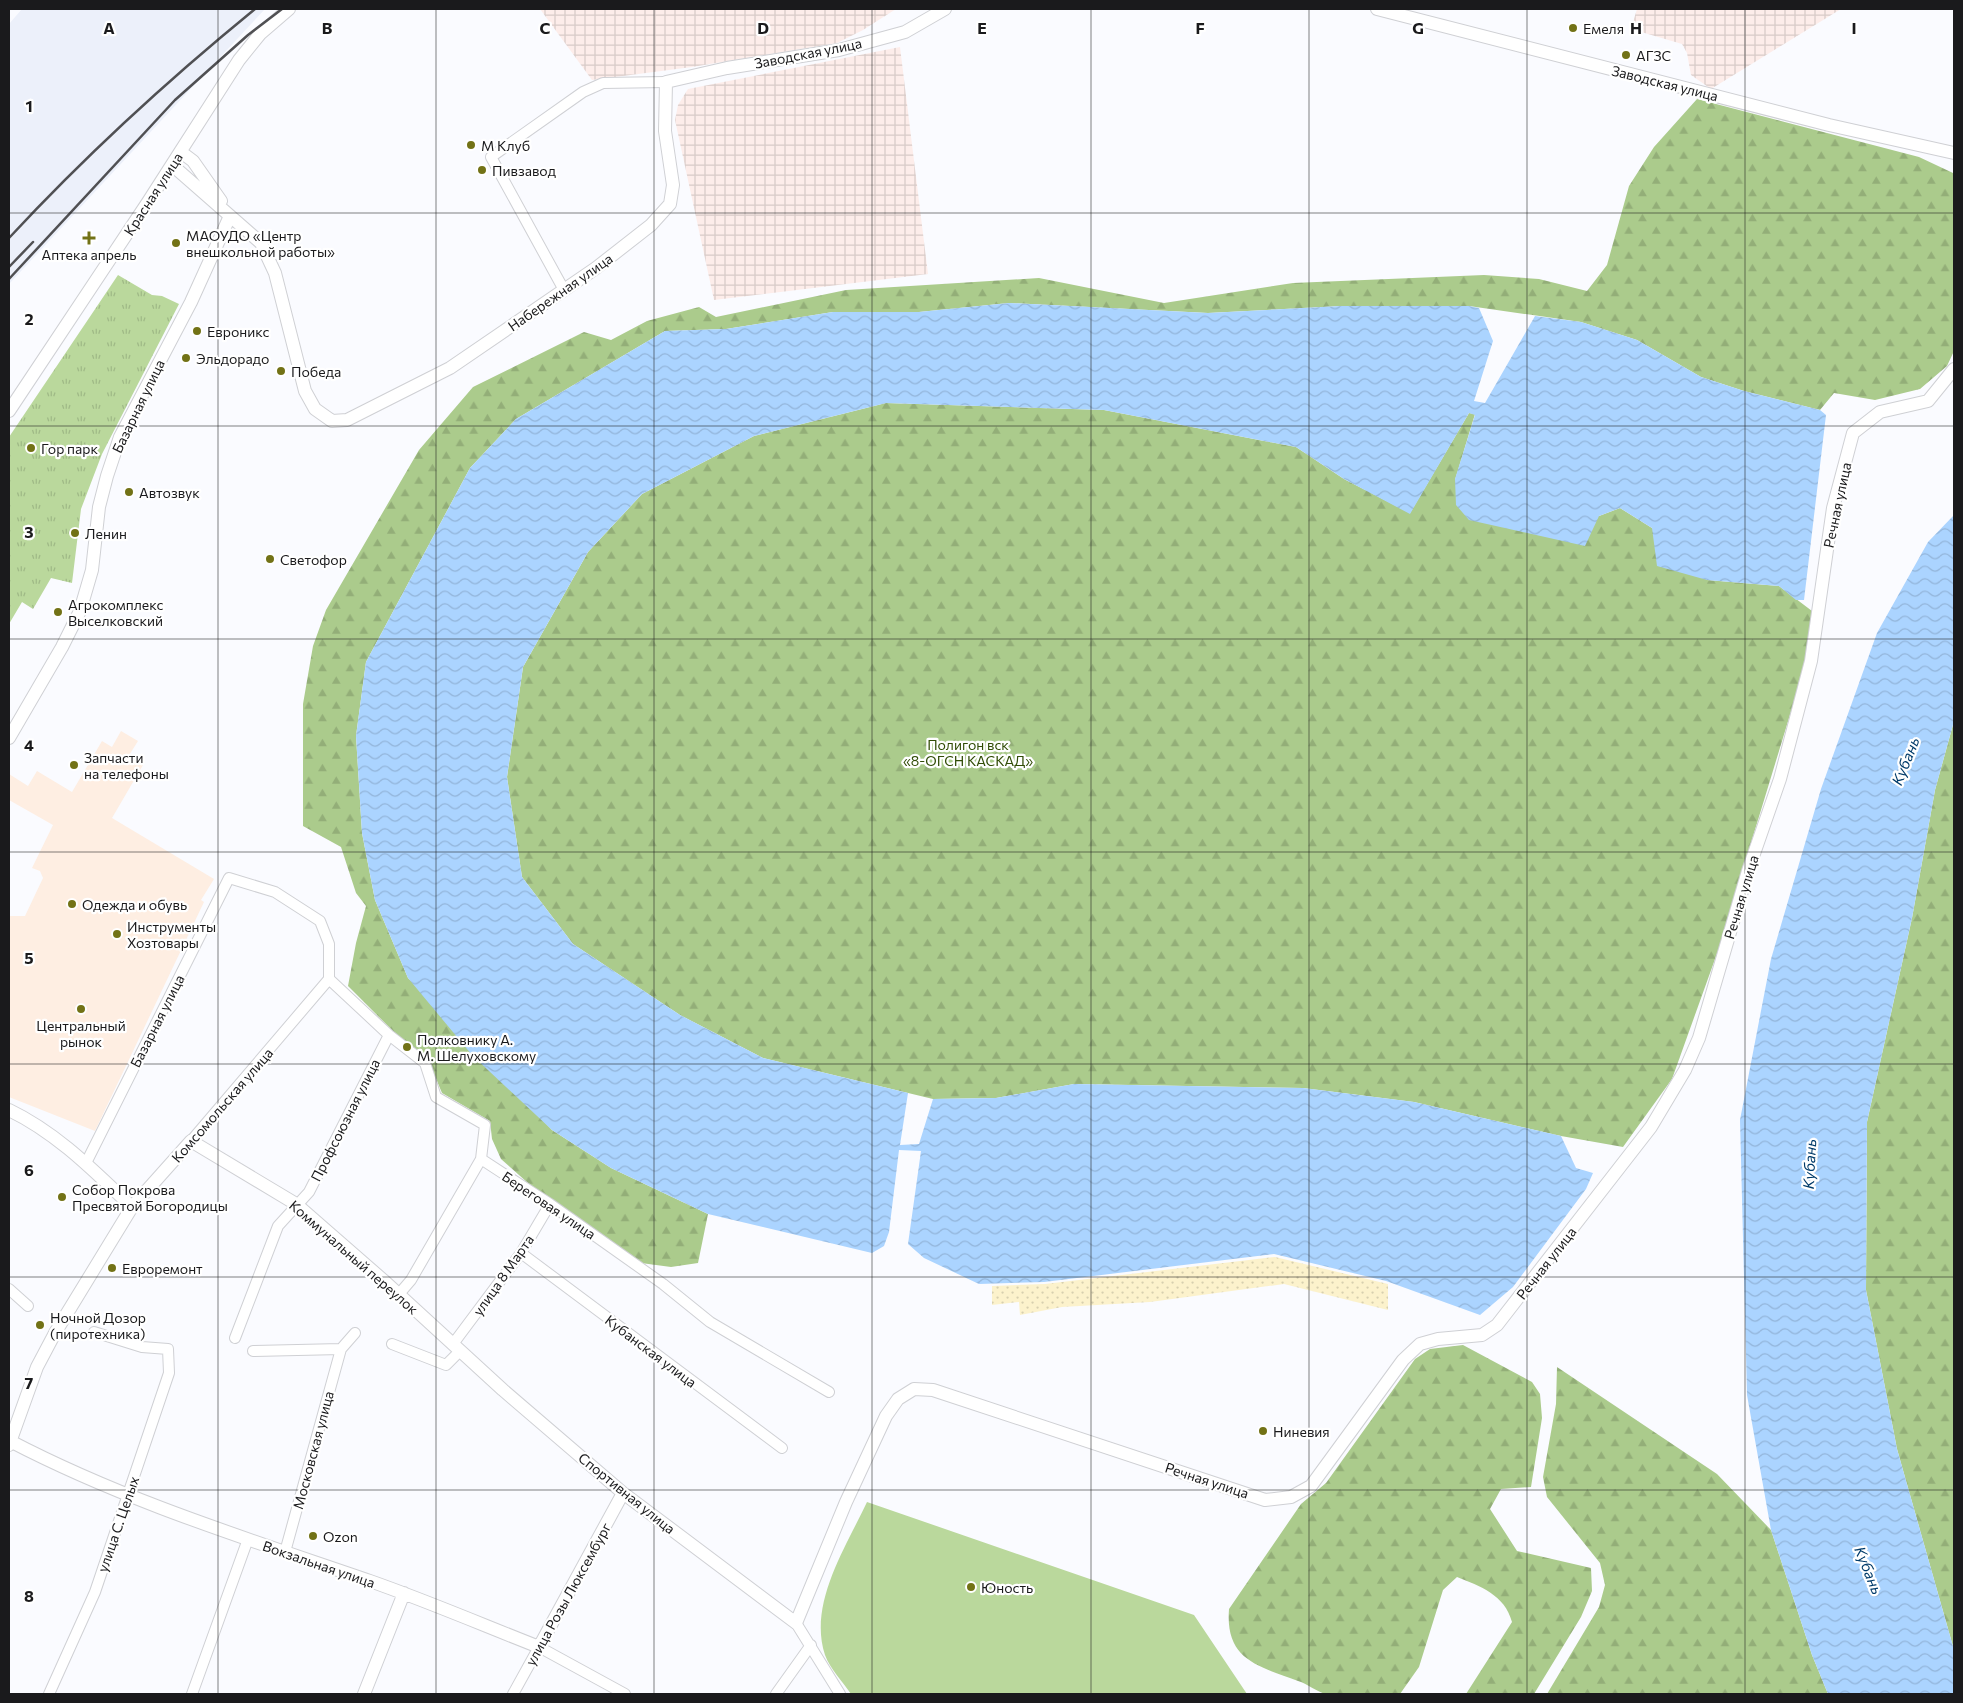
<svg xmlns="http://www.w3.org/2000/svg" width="1963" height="1703" font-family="Commissioner,sans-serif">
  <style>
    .commercial { fill: #feeee2 }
    .industrial { fill: url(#industrial-grid) }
    .built { fill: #ecf0fa }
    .grass { fill: url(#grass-tufts) }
    .forest { fill: url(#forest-firs) }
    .sand { fill: url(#sand-dots) }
    .pitch { fill: #bad89c }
    .water { fill: url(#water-waves) }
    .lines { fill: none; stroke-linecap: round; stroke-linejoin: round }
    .minor-casing { stroke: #cfd0d4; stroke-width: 12 }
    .major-casing { stroke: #cfd0d4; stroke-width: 14 }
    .minor { stroke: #fff; stroke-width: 10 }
    .major { stroke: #fff; stroke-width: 12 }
    .rail { stroke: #505053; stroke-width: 2.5 }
    .grid { fill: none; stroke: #1a1a1c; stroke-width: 1; stroke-opacity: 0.55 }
    .poi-dot { fill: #727216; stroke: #fff; stroke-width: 2 }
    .labels { text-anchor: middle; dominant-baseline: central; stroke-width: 4.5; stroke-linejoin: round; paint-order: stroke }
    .poi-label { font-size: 14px; fill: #1a1a1c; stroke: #fff; text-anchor: start }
    .street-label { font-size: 14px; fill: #1a1a1c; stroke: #fff }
    .park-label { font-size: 14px; fill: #314c06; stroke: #fff }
    .water-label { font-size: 15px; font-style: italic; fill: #003b6a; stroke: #fff }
    .grid-label { font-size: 16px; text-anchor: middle; font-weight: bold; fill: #1a1a1c; stroke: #fff; stroke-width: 4.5; stroke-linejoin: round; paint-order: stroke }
  </style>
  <defs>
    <pattern id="industrial-grid" width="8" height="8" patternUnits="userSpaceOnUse" patternTransform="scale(1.25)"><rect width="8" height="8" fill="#fdedea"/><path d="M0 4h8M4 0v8" fill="none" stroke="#d8cbc8"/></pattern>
    <pattern id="grass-tufts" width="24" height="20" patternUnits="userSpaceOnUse" patternTransform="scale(1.25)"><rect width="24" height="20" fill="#bad89c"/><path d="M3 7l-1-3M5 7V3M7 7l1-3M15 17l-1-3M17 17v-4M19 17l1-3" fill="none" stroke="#9fb986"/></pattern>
    <pattern id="forest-firs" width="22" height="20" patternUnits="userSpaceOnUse" patternTransform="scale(1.25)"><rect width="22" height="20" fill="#abcb8c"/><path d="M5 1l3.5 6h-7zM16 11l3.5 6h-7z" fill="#93ae78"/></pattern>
    <pattern id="sand-dots" width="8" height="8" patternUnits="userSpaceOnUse" patternTransform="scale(1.25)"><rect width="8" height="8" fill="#fcf2cc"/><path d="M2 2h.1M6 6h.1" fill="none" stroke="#d7cfaf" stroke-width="1.8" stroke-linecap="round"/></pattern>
    <pattern id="water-waves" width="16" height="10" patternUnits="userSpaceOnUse" patternTransform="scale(1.25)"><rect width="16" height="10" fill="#abd4ff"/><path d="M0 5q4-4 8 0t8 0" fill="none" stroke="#93b5da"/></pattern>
  </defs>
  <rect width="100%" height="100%" fill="#fafbff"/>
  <path class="commercial" d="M121 731 138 741 128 757 143 765 112 818 214 879 201 900 204 902 95 1131 9 1097V920L10 916H25L43 878 40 871 32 868 53 825 9 800V774L28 786 37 771 72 792 102 741 112 747Z"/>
  <path class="industrial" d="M540 9H896L863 30 837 43 692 67 592 80Z
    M1637 9H1841L1711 89 1691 75 1687 53 1682 44 1631 29Z
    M900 47 928 274 714 300 675 120 678 105 688 89Z"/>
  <path class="built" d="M22 9H265L9 284V24Z"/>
  <path class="grass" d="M118 275 152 295 162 296 179 304 102 454 81 509 72 583 51 578 33 609 22 602 9 624V437Z"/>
  <path class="forest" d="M1697 99 1919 157 1953 173 1954 351 1947 366 1920 389 1875 400 1834 393 1820 410 1744 391 1701 377 1637 340 1581 322 1469 306H1341L1208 313 1009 303 919 312H833L726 329 665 331 516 419 470 468 366 662 356 736 362 833 375 900 408 978 552 1130 611 1168 708 1214 698 1263 671 1267 641 1263 528 1183 501 1159 492 1139 490 1121 442 1093 427 1057 408 1046 348 986 356 943 366 906 356 893 341 847 303 826V704L313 646 326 610 419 450 473 387 584 332 611 340 647 321 699 307 716 317 846 290 1039 278 1164 303 1293 283 1484 275 1539 279 1587 291 1607 265 1629 186 1654 147Z
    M886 403 1104 410 1296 447 1344 479 1410 513 1469 413 1475 414 1455 480 1599 516 1620 508 1652 528 1707 580 1779 586 1812 611 1807 659 1719 948 1672 1079 1623 1147 1561 1136 1414 1102 1303 1088 1074 1084 996 1098 933 1099 763 1058 680 1015 573 944 522 877 507 777 523 667 588 552 642 494 754 436Z
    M1954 721V1650L1897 1449 1866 1290 1867 1122 1912 918 1935 790Z
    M1463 1345 1532 1382 1540 1394 1542 1418 1531 1487 1501 1489 1490 1509 1517 1551 1591 1568 1592 1591 1581 1617 1534 1694H1466L1512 1622C1505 1595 1480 1586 1457 1577L1443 1590 1419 1667 1400 1694C1383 1694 1340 1698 1326 1694 1317 1692 1308 1684 1298 1681 1258 1666 1225 1660 1229 1609L1301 1504 1326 1483 1415 1359 1430 1349Z
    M1557 1367 1717 1474 1771 1530 1812 1655 1828 1694H1547L1599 1607 1605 1585 1600 1563 1547 1497 1543 1477 1556 1404Z"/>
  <path class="sand" d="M1275 1257 1388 1284V1310L1284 1284 1150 1302 1062 1307 1020 1315 1019 1302 992 1305V1286L1045 1284Z"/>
  <path class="pitch" d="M867 1502 1194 1615 1247 1694H851C843 1682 830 1669 825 1655 808 1604 846 1547 867 1502Z"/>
  <path class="water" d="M1009 303 1208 313 1341 306H1469L1479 308 1493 341 1474 401 1485 403 1535 316 1581 322 1637 340 1701 377 1744 391 1820 410 1826 415 1804 600H1796L1779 586 1707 580 1657 566 1652 528 1620 508 1599 516 1585 546 1469 520 1456 505 1455 479 1475 415 1469 413 1410 514 1344 479 1296 447 1104 410 886 403 754 436 642 494 588 552 523 667 507 777 522 877 573 944 680 1015 763 1058 908 1093 900 1145 919 1144 933 1099 996 1098 1074 1084 1303 1088 1414 1102 1561 1136 1576 1168 1593 1173 1586 1189 1513 1287 1480 1315 1386 1281 1274 1254 1044 1282 979 1284 924 1258 908 1244 921 1151 899 1150 889 1232 884 1246 872 1253 708 1214 611 1168 552 1130 472 1055 408 978 375 900 362 833 356 736 366 662 470 468 516 419 665 331 726 329 833 312H919Z
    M1954 515V721L1935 790 1912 918 1867 1122 1866 1290 1897 1449 1954 1650V1694H1828L1812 1655 1771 1530 1747 1395 1740 1120 1771 959 1821 789 1877 633 1928 542Z"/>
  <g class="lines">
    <defs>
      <path id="minor" d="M564 290 491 157 583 92 603 83 666 82
        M329 979 389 1035 425 1063 436 1097 485 1125 481 1159 550 1204 663 1284 710 1322 829 1392
        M191 1141 329 979
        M86 1163 229 878 275 892 320 921 329 944V979
        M521 1253 782 1448
        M9 1289 28 1306
        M399 1294 411 1280 481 1159
        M235 1338 278 1226 309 1192 389 1035
        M392 1344 446 1365 460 1351
        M453 1344 521 1253 550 1204
        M253 1351 341 1349 355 1333
        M285 1552 341 1349
        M796 1623 840 1694
        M49 1694 95 1592 169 1373 168 1349 142 1347 94 1332
        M192 1694 248 1539
        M513 1694 539 1647 625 1694
        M776 1694 811 1645"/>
      <path id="major" d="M1377 9 1829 125 1954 153
        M181 152 193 161 221 201
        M172 165 261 243 275 273 305 391 315 409 332 421 347 420 450 368 596 268 651 225 670 204 673 185 665 131 666 82 727 68 839 50 905 32 945 9
        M9 411 148 202 239 60 260 34 289 9
        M9 738 62 647 80 611 92 570 99 507 107 476 120 437 191 302 230 216
        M9 1110C57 1133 94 1171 132 1207
        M10 1441C125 1501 248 1539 370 1581 427 1601 483 1625 539 1647L623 1493
        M9 1445 37 1367 55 1333 132 1207 191 1141 296 1204 383 1280 503 1390 623 1493 796 1623 846 1502 886 1416 898 1399 914 1389 933 1390 1265 1500 1291 1497 1311 1486 1403 1360 1420 1344 1438 1339 1482 1335 1497 1325 1651 1127 1685 1070 1699 1038 1748 871 1780 779 1811 661 1833 508 1853 433 1880 412 1928 401 1954 369
        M364 1694 404 1593"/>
    </defs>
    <use href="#minor" class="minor-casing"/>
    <use href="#major" class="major-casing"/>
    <use href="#minor" class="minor"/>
    <use href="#major" class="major"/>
    <path class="rail" d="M9 238C86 155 168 80 255 9
      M9 267 33 242
      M9 279 175 100 248 35 282 9"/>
  </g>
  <path class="grid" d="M218 9V1694M436 9V1694M654 9V1694M872 9V1694M1091 9V1694M1309 9V1694M1527 9V1694M1745 9V1694M9 213H1954M9 426H1954M9 639H1954M9 852H1954M9 1064H1954M9 1277H1954M9 1490H1954"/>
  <g class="poi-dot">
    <circle cx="1573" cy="28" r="5"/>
    <circle cx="1626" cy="55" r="5"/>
    <circle cx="471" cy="145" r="5"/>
    <circle cx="482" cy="170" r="5"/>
    <path d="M86.5 230.5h5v5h5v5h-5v5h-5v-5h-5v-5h5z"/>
    <circle cx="176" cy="243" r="5"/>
    <circle cx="197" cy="331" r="5"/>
    <circle cx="186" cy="358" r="5"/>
    <circle cx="281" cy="371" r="5"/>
    <circle cx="31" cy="448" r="5"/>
    <circle cx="129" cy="492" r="5"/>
    <circle cx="75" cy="533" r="5"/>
    <circle cx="270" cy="559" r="5"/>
    <circle cx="58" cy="612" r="5"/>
    <circle cx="74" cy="765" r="5"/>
    <circle cx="72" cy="904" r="5"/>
    <circle cx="117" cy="934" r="5"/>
    <circle cx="81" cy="1009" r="5"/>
    <circle cx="407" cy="1047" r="5"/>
    <circle cx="62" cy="1197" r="5"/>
    <circle cx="112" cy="1268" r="5"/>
    <circle cx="40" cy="1325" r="5"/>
    <circle cx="1263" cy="1431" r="5"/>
    <circle cx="313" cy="1536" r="5"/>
    <circle cx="971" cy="1587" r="5"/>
  </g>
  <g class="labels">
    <g class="poi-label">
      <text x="1583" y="28">Емеля</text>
      <text x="1636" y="55">АГЗС</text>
      <text x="481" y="145">М Клуб</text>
      <text x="492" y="170">Пивзавод</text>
      <text x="186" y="235">МАОУДО «Центр<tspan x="186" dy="16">внешкольной работы»</tspan></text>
      <text x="89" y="254" text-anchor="middle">Аптека апрель</text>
      <text x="207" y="331">Евроникс</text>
      <text x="196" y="358">Эльдорадо</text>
      <text x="291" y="371">Победа</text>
      <text x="41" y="448">Гор парк</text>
      <text x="139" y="492">Автозвук</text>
      <text x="85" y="533">Ленин</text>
      <text x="280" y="559">Светофор</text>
      <text x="68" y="604">Агрокомплекс<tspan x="68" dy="16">Выселковский</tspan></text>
      <text x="84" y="757">Запчасти<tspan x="84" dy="16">на телефоны</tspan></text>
      <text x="82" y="904">Одежда и обувь</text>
      <text x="127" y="926">Инструменты<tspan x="127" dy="16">Хозтовары</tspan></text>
      <text x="81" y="1025" text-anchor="middle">Центральный<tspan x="81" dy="16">рынок</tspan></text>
      <text x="417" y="1039">Полковнику А.<tspan x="417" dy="16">М. Шелуховскому</tspan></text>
      <text x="72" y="1189">Собор Покрова<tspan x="72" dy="16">Пресвятой Богородицы</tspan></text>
      <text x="122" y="1268">Евроремонт</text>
      <text x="50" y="1317">Ночной Дозор<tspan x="50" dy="16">(пиротехника)</tspan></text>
      <text x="1273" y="1431">Ниневия</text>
      <text x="323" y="1536">Ozon</text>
      <text x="981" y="1587">Юность</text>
    </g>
    <g class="street-label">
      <text transform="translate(808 53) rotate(-11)">Заводская улица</text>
      <text transform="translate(1665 83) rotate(14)">Заводская улица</text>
      <text transform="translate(153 194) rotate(-57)">Красная улица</text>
      <text transform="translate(560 292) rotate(-35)">Набережная улица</text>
      <text transform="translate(138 406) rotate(-64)">Базарная улица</text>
      <text transform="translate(1837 505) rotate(-78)">Речная улица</text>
      <text transform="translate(1741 897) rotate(-73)">Речная улица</text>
      <text transform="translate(157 1021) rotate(-63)">Базарная улица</text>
      <text transform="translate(222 1105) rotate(-49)">Комсомольская улица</text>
      <text transform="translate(345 1120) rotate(-63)">Профсоюзная улица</text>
      <text transform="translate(549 1205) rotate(34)">Береговая улица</text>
      <text transform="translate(354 1257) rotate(41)">Коммунальный переулок</text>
      <text transform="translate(1546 1263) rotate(-52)">Речная улица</text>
      <text transform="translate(503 1275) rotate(-55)">улица 8 Марта</text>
      <text transform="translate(651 1351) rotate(37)">Кубанская улица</text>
      <text transform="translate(313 1450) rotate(-75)">Московская улица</text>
      <text transform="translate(1207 1480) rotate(18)">Речная улица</text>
      <text transform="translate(627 1493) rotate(39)">Спортивная улица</text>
      <text transform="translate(118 1524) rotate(-71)">улица С. Целых</text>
      <text transform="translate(319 1564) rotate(19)">Вокзальная улица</text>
      <text transform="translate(568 1594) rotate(-61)">улица Розы Люксембург</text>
    </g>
    <g class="park-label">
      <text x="968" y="744">Полигон вск<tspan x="968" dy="16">«8-ОГСН КАСКАД»</tspan></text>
    </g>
    <g class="water-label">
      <text transform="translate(1905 761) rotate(-68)">Кубань</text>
      <text transform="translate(1809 1164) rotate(-87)">Кубань</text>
      <text transform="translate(1869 1570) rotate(68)">Кубань</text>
    </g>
  </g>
  <g class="grid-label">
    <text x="109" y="34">A</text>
    <text x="327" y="34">B</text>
    <text x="545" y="34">C</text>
    <text x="763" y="34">D</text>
    <text x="982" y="34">E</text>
    <text x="1200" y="34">F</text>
    <text x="1418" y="34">G</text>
    <text x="1636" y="34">H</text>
    <text x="1854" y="34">I</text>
    <text x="29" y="112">1</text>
    <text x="29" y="325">2</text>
    <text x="29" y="538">3</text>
    <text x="29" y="751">4</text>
    <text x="29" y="964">5</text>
    <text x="29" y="1176">6</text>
    <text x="29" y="1389">7</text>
    <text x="29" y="1602">8</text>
  </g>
  <rect width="1963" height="1703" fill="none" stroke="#1a1a1c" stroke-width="20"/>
</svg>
